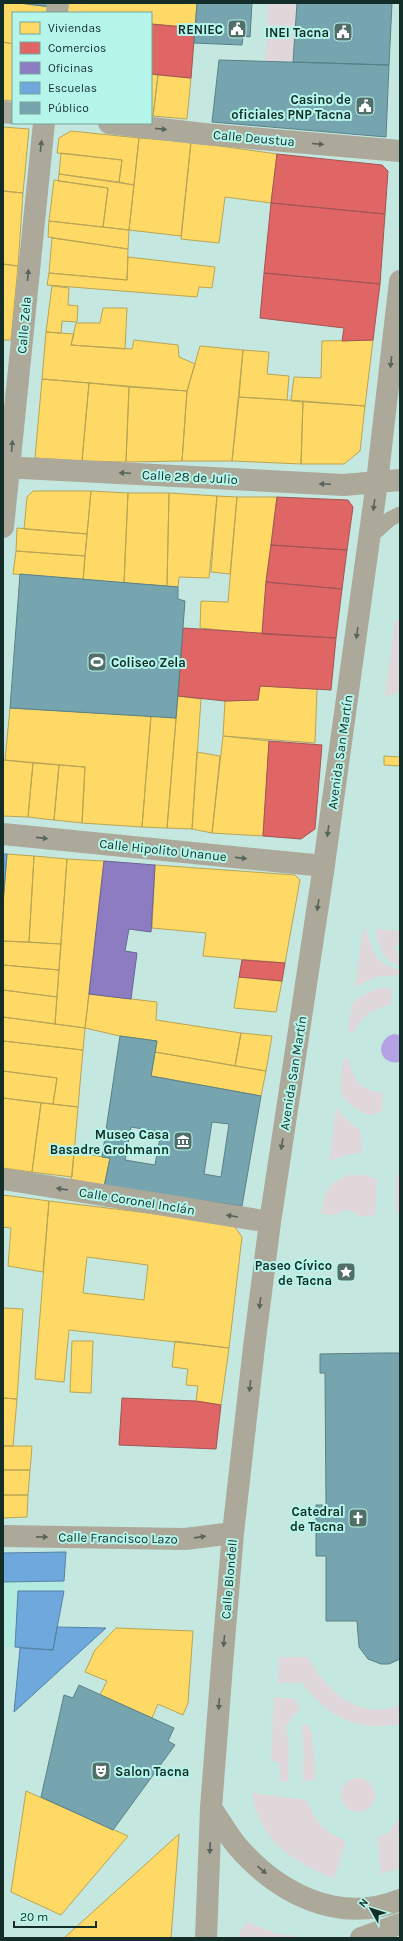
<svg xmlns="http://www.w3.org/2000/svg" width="403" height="1941" font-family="Karla,sans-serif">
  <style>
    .built { fill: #b3ebe1 }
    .green { fill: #e0d7da }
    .water { fill: #b4a2e4 }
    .homes { fill: #ffd966; stroke: #b8a554; fill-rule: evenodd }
    .shops { fill: #e06666; stroke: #a25554 }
    .offices { fill: #8e7cc3; stroke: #696495 }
    .schools { fill: #6fa8dc; stroke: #5383a6 }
    .public { fill: #76a5af; stroke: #588187; fill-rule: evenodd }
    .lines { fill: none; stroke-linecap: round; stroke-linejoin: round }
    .service { stroke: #aca89a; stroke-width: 15 }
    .minor { stroke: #aca89a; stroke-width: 22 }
    .oneway { fill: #58645c }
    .labels { text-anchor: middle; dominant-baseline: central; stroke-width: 4; stroke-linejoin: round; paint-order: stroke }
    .poi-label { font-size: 13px; font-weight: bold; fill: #132d29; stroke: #b6f5e9; text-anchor: end }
    .street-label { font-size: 13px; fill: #132d29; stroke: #b6f5e9 }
  </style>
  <rect width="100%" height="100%" fill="#c4e7e0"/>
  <path class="built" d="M66 1552 64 1591 53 1650 3 1646V1553Z"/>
  <path class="green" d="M268 3H297L295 29 267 28Z
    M267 34 295 35 293 62 265 61Z
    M395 620H400V692L385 697Z
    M363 929H366C372 951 375 965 400 969V975L376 977 355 987Z
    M375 929 399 931 400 942 394 948 400 956V965C381 961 380 945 375 929Z
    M379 988H392L391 1005C373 1008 360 1017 353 1033L348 1032 352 1004 363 995Z
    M343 1059H349C353 1081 361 1090 383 1093L382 1112 368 1115C336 1098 339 1093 343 1059Z
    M336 1108 348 1121 361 1131 362 1153 346 1155 329 1161Z
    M400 1173V1213L395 1211 396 1176Z
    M349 1175H364L377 1179 375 1215 360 1217 351 1210 343 1211 336 1215 321 1214C325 1191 325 1185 349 1175Z
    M279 1657H308C322 1684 346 1709 378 1710 385 1710 393 1707 400 1706V1724C357 1732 328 1717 302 1683H278Z
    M274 1697 295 1699 300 1708 286 1725 289 1750 288 1782 280 1781 279 1763 271 1760Z
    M307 1724 312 1733 316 1780 303 1781V1735L301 1727Z
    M341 1795a17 17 0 1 1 34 0a17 17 0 1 1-34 0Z
    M252 1793 306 1800C318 1824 322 1830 346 1841L334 1879C291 1860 260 1842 252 1793Z
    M400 1817V1868L381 1874 377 1838 389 1832Z
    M247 1922 277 1934 297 1936 295 1938H240V1931Z"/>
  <path class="water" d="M393 1034 400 1035V1062C379 1066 374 1041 393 1034Z"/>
  <path class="homes" d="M3 3H19L51 7 50 13H13V44L3 42Z
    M66 3H197L195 28 151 24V13H64Z
    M3 42 13 44V101L3 100Z
    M151 74 158 75 153 116H151Z
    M158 75 191 78 187 119 153 116Z
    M3 127 29 129 23 193 3 191Z
    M71 131 139 138 134 185 119 182 122 160 57 153 59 138Z
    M139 138 191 142 181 236 129 230Z
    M191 142 277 154 271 203 225 197 219 243 181 239Z
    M61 153 122 160 119 182 59 174Z
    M59 174 134 185 129 230 103 227 108 188 58 181Z
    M54 180 108 188 103 227 49 221Z
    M3 191 23 193 18 266 3 264Z
    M49 221 129 230 128 249 48 237Z
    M52 238 128 249 127 280 49 273Z
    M128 257 215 267 212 288 199 287 197 297 47 285 49 273 127 280Z
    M3 264 18 266 11 340H3Z
    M52 286 69 288 68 305 78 306 77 322 62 321 61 333 46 332Z
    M103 308H127L125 349 71 345 76 323H100Z
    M46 332 74 334 71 345 132 349 134 340 178 345 179 357 195 364 187 391 42 379Z
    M373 340 365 406 291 401 294 377 321 378 322 341Z
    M200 346 243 350 232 461H182L187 391Z
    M243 350 269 352 267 374 289 376 287 400 239 397Z
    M42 379 89 383 82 461 35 458Z
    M89 383 129 387 126 462 82 461Z
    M129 387 187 391 182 461 126 462Z
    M239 397 303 401 301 464 232 461Z
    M303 401 365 406 360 451 344 464H301Z
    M33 491H91L87 534 24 529 27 497Z
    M91 491 128 493 124 583 83 580Z
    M128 493H169L167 586 124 583Z
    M169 493 217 496 209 578 179 577 178 587 167 586Z
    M217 496 237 497 230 574 211 572Z
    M237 497H277L266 582 262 634 200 628 201 601 228 602Z
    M17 528 87 534 85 556 16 551Z
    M16 551 85 556 83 580 13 574Z
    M260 686 317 689 315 743 223 736 225 701 258 700Z
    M178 696 201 699 192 829 167 828Z
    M10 708 151 716 142 827 82 823 85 767 5 760Z
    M151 716 176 718 167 828 142 827Z
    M223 736 269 741 263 836 212 833Z
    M197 752 220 756 212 833 192 829Z
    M384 756 400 757V766L384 765Z
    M3 760 33 763 28 817 3 816Z
    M33 763 59 765 54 820 28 817Z
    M59 765 85 767 82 823 54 820Z
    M7 854 34 856 29 942 3 941V903Z
    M34 856 67 859 61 944 29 942Z
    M67 859 104 861 85 1028 55 1024Z
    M155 865 295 875 300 880 285 963 203 956 206 933 152 928Z
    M3 941 61 944 59 970 3 965Z
    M3 965 59 970 57 997 3 990Z
    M239 977 282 981 276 1012 234 1008Z
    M3 990 57 997 55 1024 3 1017Z
    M89 994 157 1002 156 1020 241 1033 235 1066 155 1052 157 1041 120 1036 85 1028Z
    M3 1017 85 1028 83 1050 3 1041Z
    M241 1033 272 1036 266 1071 235 1066Z
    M3 1041 83 1050 78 1107 53 1104 57 1078 3 1071Z
    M155 1052 266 1071 261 1096 151 1076Z
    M3 1071 57 1078 53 1104 3 1098Z
    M3 1098 41 1103 32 1172 3 1168Z
    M41 1103 78 1107 72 1177 32 1172Z
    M74 1152 110 1158 104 1187 71 1182Z
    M3 1195 49 1201 43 1272 8 1266 11 1228 3 1227Z
    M49 1201 232 1223 242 1237 229 1348 69 1330 64 1382 35 1379ZM87 1257 148 1265 144 1300 83 1293Z
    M3 1308 23 1309 17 1399 3 1398Z
    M72 1341H93L91 1393 70 1392Z
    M175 1341 229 1348 221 1405 196 1401 198 1386 186 1385 188 1369 172 1367Z
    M3 1398 17 1399 13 1446H3Z
    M3 1446H32L30 1470H3Z
    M3 1470H30L28 1495H3Z
    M3 1495H28L27 1517 3 1518Z
    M116 1628 193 1631 188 1703 183 1715 158 1704 152 1718 100 1695 107 1681 85 1672 95 1650Z
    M26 1791 128 1836 61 1915 11 1892Z
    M179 1834 171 1938H64Z"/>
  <path class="shops" d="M151 24 195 28 191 78 151 74Z
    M277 154 382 165 388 171 385 214 271 203Z
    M271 203 385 214 380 284 264 273Z
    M264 273 380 284 373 340 342 341 344 328 260 318Z
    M277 497 348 500 353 507 347 550 271 545Z
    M271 545 347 550 342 589 266 582Z
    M266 582 342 589 336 638 262 634Z
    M183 628 336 638 331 690 260 686 258 700 225 701 178 696Z
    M269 741 322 745 315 829 301 839 263 836Z
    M242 960 285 963 282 981 239 977Z
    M122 1398 196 1401 221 1405 216 1449 119 1445Z"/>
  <path class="offices" d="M104 861 155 865 151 932 129 929 125 951 137 953 131 999 89 994Z"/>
  <path class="schools" d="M3 854H7L3 903Z
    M66 1552 64 1581 3 1582V1553Z
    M18 1591H64L53 1650 15 1647Z
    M57 1627 106 1628 14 1712 20 1648 53 1650Z"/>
  <path class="public" d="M19 3H51V7Z
    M197 3H252L250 37 243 36 242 45 194 43Z
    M297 3H392L389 65 293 62Z
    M219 60 389 65 386 137 212 122Z
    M20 574 178 587V599L185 601 176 718 10 708Z
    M120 1036 157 1041 151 1076 261 1096 242 1206 104 1187 110 1158 102 1157ZM212 1122 229 1124 221 1177 204 1174ZM131 1127 161 1132 155 1165 125 1160Z
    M381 1353H400V1659L389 1664H381L368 1659 359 1647 357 1621H326V1556H316V1505H326L325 1373H320V1354Z
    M79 1685 174 1728 168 1741 175 1745 113 1830 41 1797 64 1695 73 1698Z"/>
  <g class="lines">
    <path class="service" d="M369 538 390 519 400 514"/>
    <path class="minor" d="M57 13 58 3
      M3 112 13 113
      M109 123 204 134 400 151
      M3 467 344 485 400 480
      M3 527 44 123
      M3 834 324 866
      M3 1179 270 1222
      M3 1536 185 1539 233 1533
      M211 1808C220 1820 227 1834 237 1846 278 1893 338 1925 400 1900
      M206 1938 211 1808 222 1665 233 1533 254 1347 270 1222 323 872 377 482 400 281
      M361 1938 400 1924"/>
  </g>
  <defs><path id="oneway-solid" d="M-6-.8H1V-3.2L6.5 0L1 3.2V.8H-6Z"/></defs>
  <g class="oneway">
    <use href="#oneway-solid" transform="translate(161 129) rotate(6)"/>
    <use href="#oneway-solid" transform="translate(318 144) rotate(5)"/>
    <use href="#oneway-solid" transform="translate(41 146) rotate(-84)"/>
    <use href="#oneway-solid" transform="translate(28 275) rotate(-85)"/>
    <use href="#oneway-solid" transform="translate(391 362) rotate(96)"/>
    <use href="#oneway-solid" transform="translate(12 446) rotate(-85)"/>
    <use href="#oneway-solid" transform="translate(125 473) rotate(-177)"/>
    <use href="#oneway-solid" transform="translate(325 484) rotate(-177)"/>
    <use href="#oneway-solid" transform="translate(374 505) rotate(98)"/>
    <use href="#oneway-solid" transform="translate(357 633) rotate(98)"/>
    <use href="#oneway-solid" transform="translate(328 831) rotate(98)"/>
    <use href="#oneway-solid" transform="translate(42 838) rotate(6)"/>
    <use href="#oneway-solid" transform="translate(241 858) rotate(6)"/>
    <use href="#oneway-solid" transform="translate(318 905) rotate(99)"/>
    <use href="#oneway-solid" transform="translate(282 1144) rotate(99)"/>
    <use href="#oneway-solid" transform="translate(62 1189) rotate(-171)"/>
    <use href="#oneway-solid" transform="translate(232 1216) rotate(-171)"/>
    <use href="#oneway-solid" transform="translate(260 1303) rotate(97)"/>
    <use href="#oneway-solid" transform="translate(250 1386) rotate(96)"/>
    <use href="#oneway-solid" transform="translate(42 1537) rotate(1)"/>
    <use href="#oneway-solid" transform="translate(200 1537) rotate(-8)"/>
    <use href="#oneway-solid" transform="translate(224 1641) rotate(95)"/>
    <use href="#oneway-solid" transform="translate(219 1704) rotate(94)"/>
    <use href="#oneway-solid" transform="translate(210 1848) rotate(92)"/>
    <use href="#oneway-solid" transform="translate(262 1870) rotate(40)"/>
  </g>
  <defs>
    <symbol id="civic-square" viewBox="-11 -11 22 22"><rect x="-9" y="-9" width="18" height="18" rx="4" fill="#516e69" stroke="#b6f5e9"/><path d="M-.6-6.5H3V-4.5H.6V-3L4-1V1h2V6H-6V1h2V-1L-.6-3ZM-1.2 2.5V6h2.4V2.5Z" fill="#fff"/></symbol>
    <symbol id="stadium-square" viewBox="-11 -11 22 22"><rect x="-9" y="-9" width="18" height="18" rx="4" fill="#516e69" stroke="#b6f5e9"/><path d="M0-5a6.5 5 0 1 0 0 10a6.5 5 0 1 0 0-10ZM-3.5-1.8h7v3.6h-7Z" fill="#fff"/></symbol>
    <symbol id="museum-square" viewBox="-11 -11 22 22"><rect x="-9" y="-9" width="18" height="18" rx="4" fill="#516e69" stroke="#b6f5e9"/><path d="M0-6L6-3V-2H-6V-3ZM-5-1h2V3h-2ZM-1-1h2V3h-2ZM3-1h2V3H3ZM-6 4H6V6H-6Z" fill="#fff"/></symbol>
    <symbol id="sight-square" viewBox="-11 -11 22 22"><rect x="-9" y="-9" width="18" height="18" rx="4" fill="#516e69" stroke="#b6f5e9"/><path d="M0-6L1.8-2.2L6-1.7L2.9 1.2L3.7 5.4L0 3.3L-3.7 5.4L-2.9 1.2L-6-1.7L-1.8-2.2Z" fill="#fff"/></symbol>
    <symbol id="church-square" viewBox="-11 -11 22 22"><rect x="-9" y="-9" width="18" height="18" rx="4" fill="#516e69" stroke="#b6f5e9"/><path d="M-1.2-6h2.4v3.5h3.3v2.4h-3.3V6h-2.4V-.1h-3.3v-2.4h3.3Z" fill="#fff"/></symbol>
    <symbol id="theatre-square" viewBox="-11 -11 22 22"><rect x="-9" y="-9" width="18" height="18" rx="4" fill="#516e69" stroke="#b6f5e9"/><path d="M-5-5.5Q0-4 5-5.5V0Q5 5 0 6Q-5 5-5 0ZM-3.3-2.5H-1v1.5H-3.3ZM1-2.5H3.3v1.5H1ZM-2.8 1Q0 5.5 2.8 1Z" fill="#fff"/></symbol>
  </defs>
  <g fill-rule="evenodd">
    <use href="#civic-square" x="226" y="18" width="22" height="22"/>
    <use href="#civic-square" x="332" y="21" width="22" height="22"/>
    <use href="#civic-square" x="354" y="95" width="22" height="22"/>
    <use href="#stadium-square" x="86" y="651" width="22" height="22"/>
    <use href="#museum-square" x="172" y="1130" width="22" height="22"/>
    <use href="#sight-square" x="335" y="1261" width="22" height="22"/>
    <use href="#church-square" x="347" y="1507" width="22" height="22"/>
    <use href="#theatre-square" x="90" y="1760" width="22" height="22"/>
  </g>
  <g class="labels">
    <g class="poi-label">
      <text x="223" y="29">RENIEC</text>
      <text x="329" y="32">INEI Tacna</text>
      <text x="351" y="99">Casino de<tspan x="351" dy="15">oficiales PNP Tacna</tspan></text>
      <text x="111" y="662" text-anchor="start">Coliseo Zela</text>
      <text x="169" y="1134">Museo Casa<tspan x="169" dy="15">Basadre Grohmann</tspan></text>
      <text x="332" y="1265">Paseo Cívico<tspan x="332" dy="15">de Tacna</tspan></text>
      <text x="344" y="1511">Catedral<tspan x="344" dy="15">de Tacna</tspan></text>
      <text x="115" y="1771" text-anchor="start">Salon Tacna</text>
    </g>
    <g class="street-label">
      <text transform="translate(254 138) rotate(5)">Calle Deustua</text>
      <text transform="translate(24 325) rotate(-85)">Calle Zela</text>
      <text transform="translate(190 477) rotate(3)">Calle 28 de Julio</text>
      <text transform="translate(340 752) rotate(-82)">Avenida San Martín</text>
      <text transform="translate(163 850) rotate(6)">Calle Hipolito Unanue</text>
      <text transform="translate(293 1073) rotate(-81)">Avenida San Martín</text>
      <text transform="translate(137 1201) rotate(9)">Calle Coronel Inclán</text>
      <text transform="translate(118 1538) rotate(1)">Calle Francisco Lazo</text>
      <text transform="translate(229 1579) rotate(-85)">Calle Blondell</text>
    </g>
  </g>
  <rect width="403" height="1941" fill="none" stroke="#132d29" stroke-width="8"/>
  <rect x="12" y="12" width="140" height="112" fill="#b6f5e9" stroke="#75a59c"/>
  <rect x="20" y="22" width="20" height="12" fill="#ffd966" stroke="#75a59c"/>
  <text x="48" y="32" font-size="12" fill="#132d29">Viviendas</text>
  <rect x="20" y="42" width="20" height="12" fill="#e06666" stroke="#75a59c"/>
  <text x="48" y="52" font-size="12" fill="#132d29">Comercios</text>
  <rect x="20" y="62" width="20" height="12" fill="#8e7cc3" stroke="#75a59c"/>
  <text x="48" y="72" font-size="12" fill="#132d29">Oficinas</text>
  <rect x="20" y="82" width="20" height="12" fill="#6fa8dc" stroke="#75a59c"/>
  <text x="48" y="92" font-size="12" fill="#132d29">Escuelas</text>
  <rect x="20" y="102" width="20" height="12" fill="#76a5af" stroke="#75a59c"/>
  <text x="48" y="112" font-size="12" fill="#132d29">Público</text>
  <g transform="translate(371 1909) rotate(309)" stroke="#b6f5e9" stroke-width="3" paint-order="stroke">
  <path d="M0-3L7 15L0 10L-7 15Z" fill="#132d29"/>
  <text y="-6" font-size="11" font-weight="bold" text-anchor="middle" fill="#132d29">N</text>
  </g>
  <path d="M14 1921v6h82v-6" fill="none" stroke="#132d29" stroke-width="2"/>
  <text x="20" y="1921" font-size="12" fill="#132d29" stroke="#b6f5e9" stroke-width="3" paint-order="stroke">20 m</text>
</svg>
